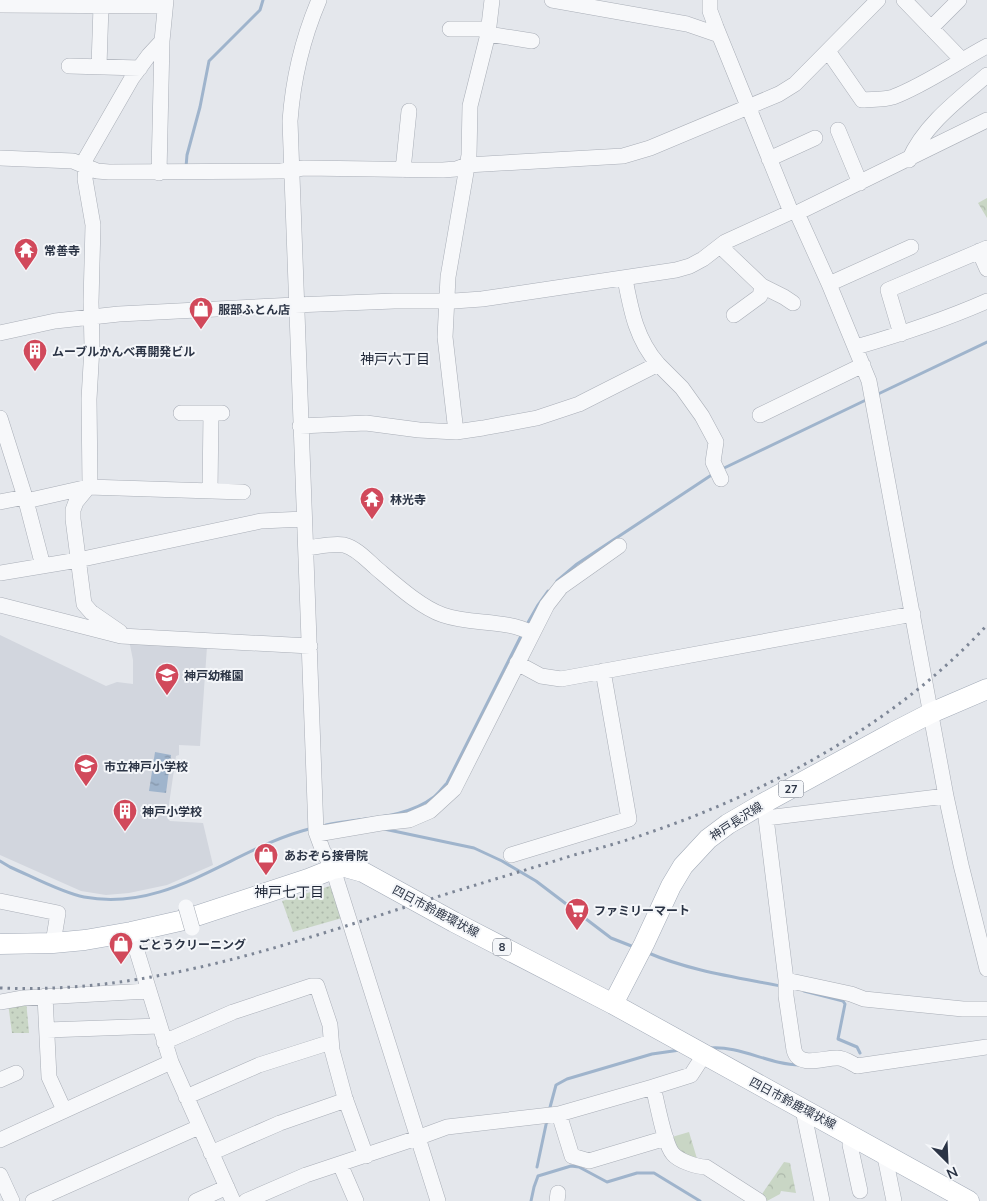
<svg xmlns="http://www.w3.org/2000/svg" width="987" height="1201" font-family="Mulish,'Noto Sans JP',sans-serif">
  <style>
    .built { fill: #d2d6de }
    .grass { fill: url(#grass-dots) }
    .park { fill: url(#park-crowns) }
    .water { fill: url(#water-ripples) }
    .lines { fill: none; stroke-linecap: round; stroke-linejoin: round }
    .stream { stroke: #9fb4cc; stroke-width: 3 }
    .minor-casing { stroke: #a9aeb7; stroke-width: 16 }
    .major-casing { stroke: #a3abb8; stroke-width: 21 }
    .minor { stroke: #f7f8fa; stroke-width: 15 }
    .major { stroke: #fff; stroke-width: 20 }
    .rail { stroke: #7d8696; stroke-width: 3; stroke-dasharray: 2.5 5; stroke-linecap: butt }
    .minor-bridge-casing { stroke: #a9aeb7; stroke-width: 16; stroke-linecap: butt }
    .minor-bridge { stroke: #f7f8fa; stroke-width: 15 }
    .labels { text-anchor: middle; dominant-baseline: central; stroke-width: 4; stroke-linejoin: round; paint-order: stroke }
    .shield { fill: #f4f6f9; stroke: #676e7b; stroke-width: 1 }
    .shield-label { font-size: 11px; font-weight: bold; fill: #2b3445 }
    .poi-label { font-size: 12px; font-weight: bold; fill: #2b3445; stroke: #f4f6f9; text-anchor: start }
    .street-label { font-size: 12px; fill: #2b3445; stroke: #f4f6f9 }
    .neighbourhood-label { font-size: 14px; fill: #1d2536; stroke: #f4f6f9 }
  </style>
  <defs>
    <pattern id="grass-dots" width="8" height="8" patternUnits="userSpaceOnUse" patternTransform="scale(1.25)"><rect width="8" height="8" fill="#c9d6c5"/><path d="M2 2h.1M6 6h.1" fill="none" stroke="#adb8ab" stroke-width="1.8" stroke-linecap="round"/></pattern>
    <pattern id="park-crowns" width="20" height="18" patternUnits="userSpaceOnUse" patternTransform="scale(1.25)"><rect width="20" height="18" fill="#c9d6c5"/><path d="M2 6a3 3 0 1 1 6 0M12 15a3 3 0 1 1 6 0" fill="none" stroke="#adb8ab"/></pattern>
    <pattern id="water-ripples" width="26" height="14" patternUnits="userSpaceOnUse" patternTransform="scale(1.25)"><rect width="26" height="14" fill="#9fb4cc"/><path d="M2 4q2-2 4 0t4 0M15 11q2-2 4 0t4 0" fill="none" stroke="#8293a7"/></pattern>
  </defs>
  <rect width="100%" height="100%" fill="#e4e7ec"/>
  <path class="built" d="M0 635 106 686 117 682 133 684V660L129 640 207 647 200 746 179 745V755L176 756 167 818 170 821 203 823 213 865 167 885 129 893 106 895 81 891 0 855Z"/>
  <path class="grass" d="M330 886 342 918 293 932 282 901Z
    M26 1000 29 1033H12L8 1003Z"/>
  <path class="park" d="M987 198V218L978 203Z
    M689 1132 698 1162 679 1153 672 1137Z
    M784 1162 790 1163 796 1193 781 1191 780 1194 767 1201 760 1197Z"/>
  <path class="water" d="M155 752 171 755 166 793 149 791Z"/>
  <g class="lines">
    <path class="stream" d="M186 167 187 155 200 107 209 61 260 10 263 0
      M876 395 987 342
      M720 470 868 399
      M557 581 577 564 713 474
      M526 626 538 605 548 591
      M326 825C361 817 404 820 434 797 439 793 443 787 447 783L522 634
      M384 829 474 848 502 861 536 881 611 938 634 947
      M0 861 10 867C31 876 62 893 84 897 171 913 233 847 313 828
      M646 952C690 971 735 977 781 986
      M804 991 843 1001 845 1004 838 1039 857 1047 860 1053
      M709 1048C740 1045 769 1065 800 1065
      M549 1111 556 1085 567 1079 652 1054 680 1050
      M537 1167 547 1120
      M531 1201 534 1187 538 1176 571 1166 579 1167 607 1182 637 1173H654L700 1201"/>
    <defs>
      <path id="minor" d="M319 0C302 40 293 79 290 121L316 832 323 851 333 869 438 1201
        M552 0 687 24 719 35
        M710 0V11L716 27 791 212
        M904 0 961 59
        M0 5 165 6
        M931 28 959 0
        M450 29H489
        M488 34 532 41
        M828 51 862 100C872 99 884 100 893 97 925 85 957 62 987 46
        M69 66 140 68
        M99 66 101 6
        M838 130 860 183
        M0 158 73 161 97 171 109 172 281 171 304 168 443 170 456 169 467 165 623 156 650 148 779 94 795 84 878 0
        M769 159 815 138
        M909 160C924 125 959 99 987 75
        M403 170 409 111
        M159 173 162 41 166 0
        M797 213 829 284 869 381 946 796 961 865 987 969
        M720 246 762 286 784 297 793 303
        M979 251 987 269
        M829 284 911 247
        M734 315 760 296 762 286
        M0 333 55 321 119 314 295 305 394 301H454L482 299 676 270 690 266 703 259 725 242 791 212 797 213 987 120
        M901 334 888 290 987 248
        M856 347C901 334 944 320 987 301
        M658 364 682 388 702 416 716 442 713 462 721 479
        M181 413H222
        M760 415 863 365
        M0 418 25 497 43 566
        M300 426 366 423 419 430 456 432 483 428 537 418 579 404 658 364C636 339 631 310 625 279
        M456 432 445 337 448 277 469 155 470 106 488 34 492 0
        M210 491 211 413
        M26 501 88 487 243 492
        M0 502 25 497
        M306 548C317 547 332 543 344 545 356 548 366 559 375 567 394 583 420 607 443 615 472 625 504 619 532 633
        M0 573 78 560 261 521 304 519
        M0 605 121 636 310 646
        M121 636 120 632 91 612 84 604 73 519V510L76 502 90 485 89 399 92 347 91 302 93 225 85 179 86 158 132 78 149 55 162 41
        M517 663 541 676 561 679 913 614
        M765 809 766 818 946 796
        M766 818 786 980 851 994 864 999 963 1009H987
        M317 834 381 823 409 820 430 811 454 789 547 605 561 587 619 546
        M511 855 629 819 603 671
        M0 901 58 913 53 943
        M131 932 171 1062 233 1201
        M786 980V996L794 1050C799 1069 825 1057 838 1058 844 1058 851 1063 857 1066L987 1047
        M45 996 49 1077 64 1110
        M0 1002 23 998 148 991
        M47 1030 159 1026
        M164 1042 233 1012 311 986H317L330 1025 332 1050 345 1098 366 1156
        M704 1055 691 1075 653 1087C657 1101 664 1144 673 1154 679 1161 697 1167 706 1167L759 1201
        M0 1080 16 1073
        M653 1087 559 1114 572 1156 589 1161 666 1138
        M186 1097 259 1065 331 1042
        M803 1110 822 1201
        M851 1134 850 1145 860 1191
        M0 1140 171 1062
        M884 1152 894 1201
        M211 1153 280 1123 346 1100
        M340 1164 356 1201
        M0 1175 12 1201
        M33 1201 199 1127
        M196 1201 227 1187
        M246 1201 306 1175 417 1138 447 1127 559 1114
        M557 1201 558 1193"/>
      <path id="major" d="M0 944 53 943 85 940 131 932 184 920 308 879 333 869 345 867 363 872 454 922 613 1004 969 1201
        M613 1004 644 944 671 886 683 866 708 839 728 824 764 803 894 732 931 713 987 689"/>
    </defs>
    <use href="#minor" class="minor-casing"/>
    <use href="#major" class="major-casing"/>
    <use href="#minor" class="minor"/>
    <use href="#major" class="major"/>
    <path class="rail" d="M0 988C152 995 297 941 440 896 485 882 529 869 574 855 600 848 626 841 651 832 773 790 899 721 987 625"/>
    <defs>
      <path id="minor-bridge" d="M186 907 192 928"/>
    </defs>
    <use href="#minor-bridge" class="minor-bridge-casing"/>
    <use href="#minor-bridge" class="minor-bridge"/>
  </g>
  <defs>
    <symbol id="temple-pin" viewBox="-11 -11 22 30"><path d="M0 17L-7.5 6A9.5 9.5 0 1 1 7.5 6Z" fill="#d1495b" stroke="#f4f6f9"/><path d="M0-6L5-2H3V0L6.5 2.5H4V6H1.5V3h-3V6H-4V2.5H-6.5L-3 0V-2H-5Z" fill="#fff"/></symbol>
    <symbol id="shop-pin" viewBox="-11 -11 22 30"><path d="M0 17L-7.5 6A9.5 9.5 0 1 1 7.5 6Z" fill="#d1495b" stroke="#f4f6f9"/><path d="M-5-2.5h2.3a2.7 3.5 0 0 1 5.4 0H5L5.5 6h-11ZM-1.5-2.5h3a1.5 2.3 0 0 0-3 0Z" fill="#fff"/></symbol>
    <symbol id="building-pin" viewBox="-11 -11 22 30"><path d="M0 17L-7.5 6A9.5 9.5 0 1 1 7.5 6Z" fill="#d1495b" stroke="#f4f6f9"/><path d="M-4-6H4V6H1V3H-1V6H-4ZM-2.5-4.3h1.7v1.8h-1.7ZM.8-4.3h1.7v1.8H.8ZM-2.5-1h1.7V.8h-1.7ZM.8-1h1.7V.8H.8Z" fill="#fff"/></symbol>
    <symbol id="school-pin" viewBox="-11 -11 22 30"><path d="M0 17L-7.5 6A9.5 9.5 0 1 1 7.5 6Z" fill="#d1495b" stroke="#f4f6f9"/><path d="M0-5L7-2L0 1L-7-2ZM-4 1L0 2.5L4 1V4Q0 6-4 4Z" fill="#fff"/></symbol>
    <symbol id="supermarket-pin" viewBox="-11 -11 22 30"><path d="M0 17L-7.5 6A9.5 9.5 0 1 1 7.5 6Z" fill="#d1495b" stroke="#f4f6f9"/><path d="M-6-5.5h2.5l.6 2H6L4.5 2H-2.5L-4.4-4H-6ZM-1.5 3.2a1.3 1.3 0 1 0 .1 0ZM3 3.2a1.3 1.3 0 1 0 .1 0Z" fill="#fff"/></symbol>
  </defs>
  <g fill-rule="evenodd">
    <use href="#temple-pin" x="12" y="236" width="28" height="38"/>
    <use href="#shop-pin" x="187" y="295" width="28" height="38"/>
    <use href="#building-pin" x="21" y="337" width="28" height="38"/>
    <use href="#temple-pin" x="358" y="485" width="28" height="38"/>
    <use href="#school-pin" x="153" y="661" width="28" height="38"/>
    <use href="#school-pin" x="72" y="752" width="28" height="38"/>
    <use href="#building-pin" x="111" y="797" width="28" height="38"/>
    <use href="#shop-pin" x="252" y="841" width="28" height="38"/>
    <use href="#supermarket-pin" x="563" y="896" width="28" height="38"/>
    <use href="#shop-pin" x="107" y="930" width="28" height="38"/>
  </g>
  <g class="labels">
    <g class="shield">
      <rect x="778.5" y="780.5" width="25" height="17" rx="4"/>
      <rect x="493" y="938.5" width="18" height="17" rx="4"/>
    </g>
    <g class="shield-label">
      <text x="791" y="789">27</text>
      <text x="502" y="947">8</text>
    </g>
    <g class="poi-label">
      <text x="44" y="250">常善寺</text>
      <text x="218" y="309">服部ふとん店</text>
      <text x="52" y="351">ムーブルかんべ再開発ビル</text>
      <text x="390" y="499">林光寺</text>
      <text x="184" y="675">神戸幼稚園</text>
      <text x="104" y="766">市立神戸小学校</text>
      <text x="142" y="811">神戸小学校</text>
      <text x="284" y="855">あおぞら接骨院</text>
      <text x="594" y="910">ファミリーマート</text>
      <text x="138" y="944">ごとうクリーニング</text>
    </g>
    <g class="street-label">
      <text transform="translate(736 821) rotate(-33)">神戸長沢線</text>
      <text transform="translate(436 911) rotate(28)">四日市鈴鹿環状線</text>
      <text transform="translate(793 1103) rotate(28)">四日市鈴鹿環状線</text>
    </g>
    <g class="neighbourhood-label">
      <text x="395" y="359">神戸六丁目</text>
      <text x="289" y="892">神戸七丁目</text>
    </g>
  </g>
  <g transform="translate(947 1161) rotate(156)" stroke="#f4f6f9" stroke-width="4" paint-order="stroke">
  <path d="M0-4L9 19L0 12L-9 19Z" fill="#2b3445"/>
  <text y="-8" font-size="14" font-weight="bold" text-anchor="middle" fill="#2b3445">N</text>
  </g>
</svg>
